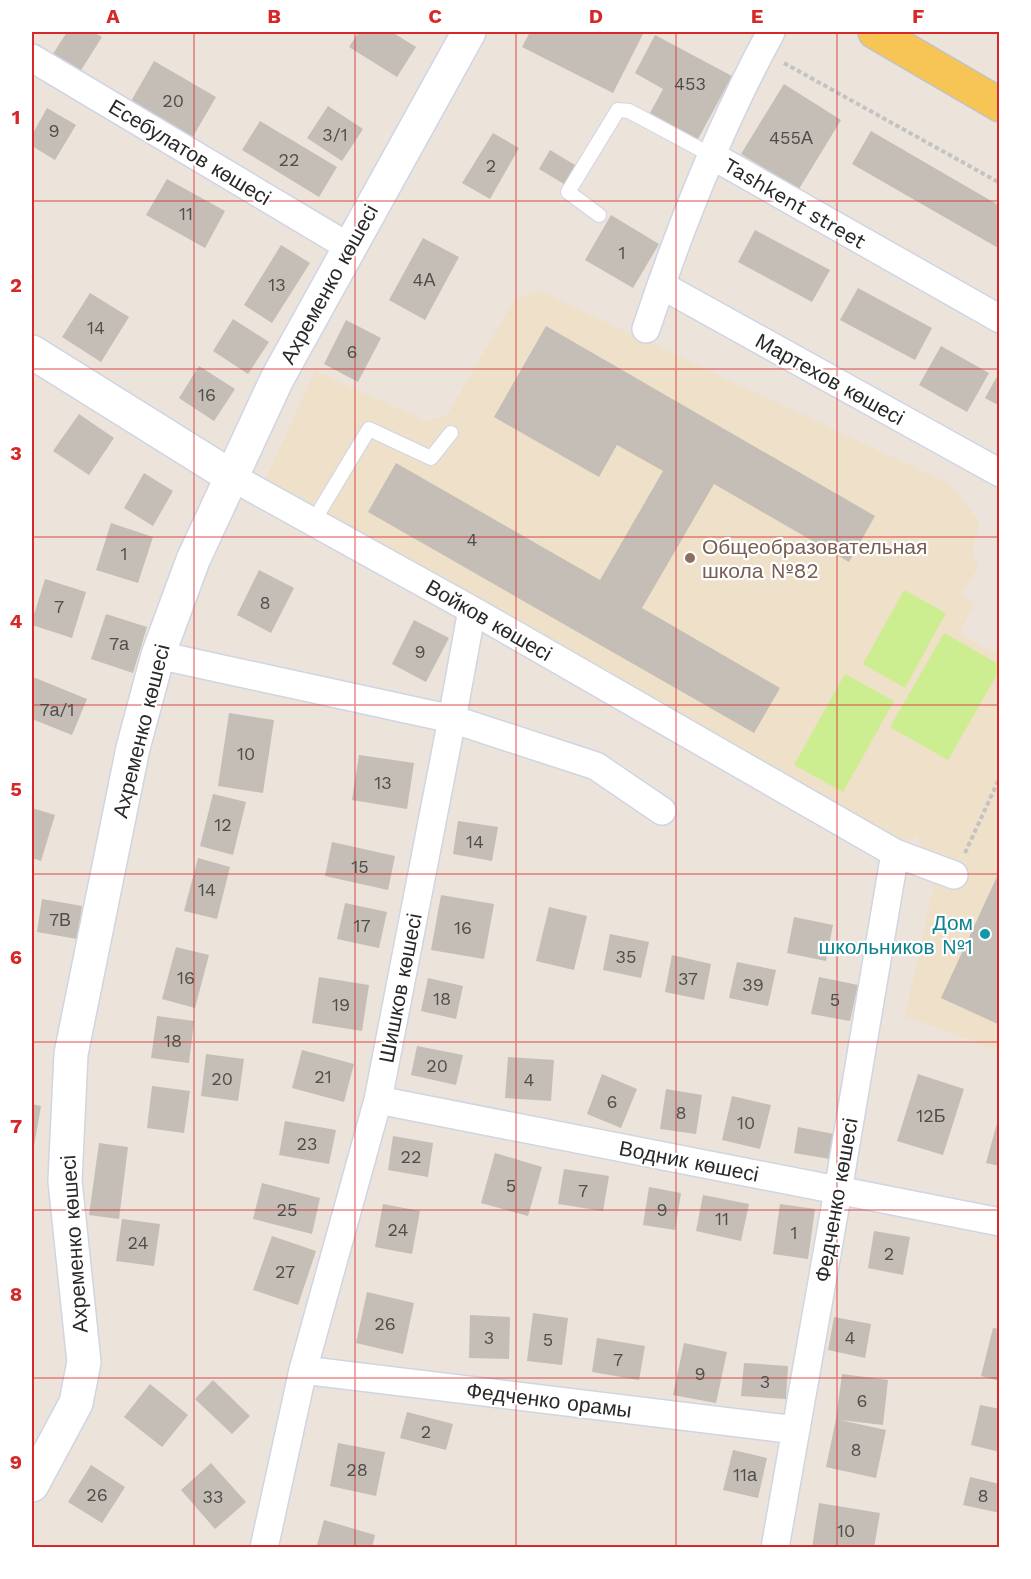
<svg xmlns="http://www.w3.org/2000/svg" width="1031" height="1579" font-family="'Work Sans',sans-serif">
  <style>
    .education { fill: #efe0c9 }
    .pitch { fill: #cced90 }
    .building { fill: #c4beb6 }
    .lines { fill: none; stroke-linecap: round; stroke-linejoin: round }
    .lane-casing { stroke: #d0d5e3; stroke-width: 16 }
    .street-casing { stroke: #d0d5e3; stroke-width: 30 }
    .secondary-casing { stroke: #d0d5e3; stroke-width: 36 }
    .primary-casing { stroke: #c3c3c3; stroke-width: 36 }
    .path { stroke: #c3c3c3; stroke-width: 4; stroke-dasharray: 4.5 3; stroke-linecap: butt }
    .lane { stroke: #fff; stroke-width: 14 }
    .street { stroke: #fff; stroke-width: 27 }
    .secondary { stroke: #fff; stroke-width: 33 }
    .primary { stroke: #f6c556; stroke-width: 33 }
    .grid { fill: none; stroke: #d62828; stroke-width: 1.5; stroke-opacity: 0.55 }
    .education-dot { fill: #8d6e63; stroke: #fff; stroke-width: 2 }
    .culture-dot { fill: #0f9aa8; stroke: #fff; stroke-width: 2 }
    .labels { text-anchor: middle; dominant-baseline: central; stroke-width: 4.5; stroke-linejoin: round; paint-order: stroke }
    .number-label { font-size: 18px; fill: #504e4c }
    .street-label { font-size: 21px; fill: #292929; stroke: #fff }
    .education-label { font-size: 21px; fill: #785e54; stroke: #fff; text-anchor: start }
    .culture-label { font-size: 21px; fill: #0d838f; stroke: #fff; text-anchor: end }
    .neatline { fill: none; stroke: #d62828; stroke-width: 2 }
    .grid-label { font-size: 20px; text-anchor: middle; font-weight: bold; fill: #d62828 }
  </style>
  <rect width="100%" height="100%" fill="#ece3db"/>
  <path class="education" d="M538 290 952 485 980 523 972 548 978 567 962 594 975 604 960 633 999 655V1051L905 1016 933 889 917 836 902 843 266 478 315 371 426 421 447 415 515 299Z"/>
  <path class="pitch" d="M904 590 946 613 905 688 863 664Z
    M944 633 1000 665 999 671 948 760 890 727Z
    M845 674 894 701 843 792 794 765Z"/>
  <path class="building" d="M67 32H93L102 37 78 75 51 57Z
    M359 32H392L416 47 397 77 349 47Z
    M530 32H644L613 93 522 47Z
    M655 35 732 76 698 139 650 113 663 89 635 73Z
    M154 61 216 97 191 140 130 103Z
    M784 84 841 120 799 189 741 154Z
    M328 106 363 129 342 161 307 138Z
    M47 108 76 125 55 160 32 146V135Z
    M260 121 337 167 319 197 242 150Z
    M871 131 1000 206V249L852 164Z
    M493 133 519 148 490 199 462 183Z
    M550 150 575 165 564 184 539 169Z
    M167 179 225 211 205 248 146 215Z
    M611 215 659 244 633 288 585 260Z
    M755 230 830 270 812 302 738 262Z
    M423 238 459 257 425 320 389 300Z
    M281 245 310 263 272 323 244 305Z
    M858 288 932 328 915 360 840 320Z
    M90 293 129 317 101 362 62 337Z
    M233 319 269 342 248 374 213 351Z
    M346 320 381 338 358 382 324 364Z
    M546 326 875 516 849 562 714 484 642 608 780 688 754 733 368 512 396 463 600 580 663 471 617 445 599 477 494 417Z
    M941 346 989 373 967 412 919 385Z
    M199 366 235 389 214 421 179 398Z
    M1000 371V406L985 398Z
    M79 414 114 438 89 475 53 451Z
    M144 473 173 491 153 526 124 508Z
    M111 523 153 537 138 583 96 570Z
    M259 570 294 588 271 633 237 615Z
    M45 579 86 592 72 638 32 625V621Z
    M106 614 147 627 133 673 91 659Z
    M414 620 449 638 426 682 392 664Z
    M33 677 87 699 72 735 32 719Z
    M229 713 274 720 263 793 218 786Z
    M359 755 414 763 407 809 352 800Z
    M213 794 246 802 233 855 200 846Z
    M32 808 55 815 41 861 32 858Z
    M458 821 498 827 492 861 453 854Z
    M332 842 395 856 388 890 325 876Z
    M198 858 230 867 217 919 184 911Z
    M1000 870V1025L941 998Z
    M441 895 494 904 484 959 431 950Z
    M42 899 82 906 77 939 37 932Z
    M345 903 387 912 379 948 337 939Z
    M549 907 587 916 574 970 536 961Z
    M794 917 833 925 826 961 787 953Z
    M610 934 649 942 641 978 603 970Z
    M176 947 209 955 195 1008 162 999Z
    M672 955 711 964 704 1000 665 992Z
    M737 962 776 970 768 1006 729 998Z
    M319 977 369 985 362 1031 312 1023Z
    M819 977 858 985 850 1021 811 1014Z
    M428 978 463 986 456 1019 421 1011Z
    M157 1016 194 1021 189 1063 151 1058Z
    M417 1046 463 1055 456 1085 411 1075Z
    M302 1050 354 1064 344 1102 292 1088Z
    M206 1054 244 1059 238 1101 201 1096Z
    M508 1057 554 1060 551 1101 505 1098Z
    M602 1074 637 1089 621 1128 587 1114Z
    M918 1074 964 1089 943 1155 897 1141Z
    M152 1086 190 1091 184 1133 147 1128Z
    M666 1089 702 1095 696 1134 660 1129Z
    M732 1096 771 1105 760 1149 722 1140Z
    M32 1104 41 1106 34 1146H32Z
    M999 1116H1000V1166L986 1163Z
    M285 1121 336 1130 329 1164 279 1155Z
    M798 1127 834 1134 830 1159 794 1153Z
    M393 1136 433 1143 428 1177 388 1170Z
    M99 1143 128 1147 119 1219 89 1215Z
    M495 1153 542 1167 528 1216 481 1203Z
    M564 1169 609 1176 603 1211 558 1204Z
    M262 1183 320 1198 312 1234 253 1219Z
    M649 1187 681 1193 675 1230 643 1225Z
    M703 1195 749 1204 741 1241 696 1231Z
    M383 1204 420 1211 412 1254 375 1247Z
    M780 1204 815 1209 808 1259 773 1254Z
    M122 1219 160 1224 154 1266 116 1261Z
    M874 1231 910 1237 903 1275 868 1268Z
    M272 1236 316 1251 298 1305 253 1290Z
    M367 1292 414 1303 403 1354 356 1343Z
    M533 1313 568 1318 562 1365 527 1361Z
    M470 1315 510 1317 509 1359 469 1358Z
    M834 1317 871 1324 865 1358 828 1350Z
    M993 1328 1000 1329V1381L981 1376Z
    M597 1338 645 1346 639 1380 592 1372Z
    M684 1343 727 1352 716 1403 673 1395Z
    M744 1363 788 1366 786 1399 741 1396Z
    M842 1374 888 1380 883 1425 840 1420 886 1430 876 1478 826 1467 836 1419Z
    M213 1380 250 1416 232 1434 195 1399Z
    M150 1384 188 1415 162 1447 124 1417Z
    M980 1405 1000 1409V1452L971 1445Z
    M407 1412 453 1424 446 1450 400 1438Z
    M338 1443 385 1452 376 1496 330 1486Z
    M733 1450 767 1458 758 1498 723 1490Z
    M211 1463 246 1502 215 1529 181 1490Z
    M91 1465 125 1487 102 1523 68 1502Z
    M970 1477 1000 1484V1513L963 1505Z
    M819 1503 880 1513 874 1548H812Z
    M324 1520 375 1535 372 1548H323L317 1545Z"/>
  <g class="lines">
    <defs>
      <path id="lane" d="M599 215 568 192 618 110 629 111 711 155
        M313 522 369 429 431 458 451 433"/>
      <path id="street" d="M32 58 349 247
        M711 155 1000 319
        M661 285 1000 473
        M646 329C680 227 720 126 771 32
        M232 477 472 610 895 853 954 875
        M472 610 452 719 596 766 662 811
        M158 655 452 719 378 1100 303 1370 264 1548
        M378 1100 1000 1222
        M303 1370 796 1430
        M775 1548 838 1191 895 853"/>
      <path id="secondary" d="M32 352 232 477
        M32 1485 76 1403 84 1362 65 1181 71 1054 133 748 158 655 193 560 277 379 469 32"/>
      <path id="primary" d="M875 32 1000 105"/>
    </defs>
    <use href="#lane" class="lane-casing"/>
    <use href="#street" class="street-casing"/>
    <use href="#secondary" class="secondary-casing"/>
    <use href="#primary" class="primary-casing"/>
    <path class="path" d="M784 63 1000 183
      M965 853 1000 777"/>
    <use href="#lane" class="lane"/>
    <use href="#street" class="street"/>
    <use href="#secondary" class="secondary"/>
    <use href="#primary" class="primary"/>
  </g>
  <path class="grid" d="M194 32V1548M355 32V1548M516 32V1548M676 32V1548M837 32V1548M32 201H1000M32 369H1000M32 537H1000M32 705H1000M32 874H1000M32 1042H1000M32 1210H1000M32 1378H1000"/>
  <circle class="education-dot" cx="690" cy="558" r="6"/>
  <circle class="culture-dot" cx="985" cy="934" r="6"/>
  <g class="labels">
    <g class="number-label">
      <text x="690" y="83">453</text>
      <text x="173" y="100">20</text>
      <text x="54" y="130">9</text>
      <text x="335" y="134">3/1</text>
      <text x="791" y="137">455А</text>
      <text x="289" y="159">22</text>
      <text x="491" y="165">2</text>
      <text x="186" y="213">11</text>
      <text x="622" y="252">1</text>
      <text x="424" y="279">4А</text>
      <text x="277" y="284">13</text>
      <text x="96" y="327">14</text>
      <text x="352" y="351">6</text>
      <text x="207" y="394">16</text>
      <text x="472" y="539">4</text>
      <text x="124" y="553">1</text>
      <text x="265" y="602">8</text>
      <text x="59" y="606">7</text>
      <text x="119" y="643">7а</text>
      <text x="420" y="651">9</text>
      <text x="57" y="709">7а/1</text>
      <text x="246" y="753">10</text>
      <text x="383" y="782">13</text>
      <text x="223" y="824">12</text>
      <text x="475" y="841">14</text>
      <text x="360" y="866">15</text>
      <text x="207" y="889">14</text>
      <text x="60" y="919">7В</text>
      <text x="362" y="925">17</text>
      <text x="463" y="927">16</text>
      <text x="626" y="956">35</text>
      <text x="186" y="977">16</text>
      <text x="688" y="978">37</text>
      <text x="753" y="984">39</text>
      <text x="442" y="998">18</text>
      <text x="835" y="999">5</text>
      <text x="341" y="1004">19</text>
      <text x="173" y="1040">18</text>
      <text x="437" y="1065">20</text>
      <text x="323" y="1076">21</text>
      <text x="222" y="1078">20</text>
      <text x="529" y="1079">4</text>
      <text x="612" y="1101">6</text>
      <text x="681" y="1112">8</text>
      <text x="931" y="1115">12Б</text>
      <text x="746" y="1122">10</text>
      <text x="307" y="1143">23</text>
      <text x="411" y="1156">22</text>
      <text x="511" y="1185">5</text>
      <text x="583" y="1190">7</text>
      <text x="287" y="1209">25</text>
      <text x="662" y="1209">9</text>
      <text x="722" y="1218">11</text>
      <text x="398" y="1229">24</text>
      <text x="794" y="1232">1</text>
      <text x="138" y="1242">24</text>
      <text x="889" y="1253">2</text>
      <text x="285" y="1271">27</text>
      <text x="385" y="1323">26</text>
      <text x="489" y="1337">3</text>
      <text x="850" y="1337">4</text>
      <text x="548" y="1339">5</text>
      <text x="618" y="1359">7</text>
      <text x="700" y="1373">9</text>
      <text x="765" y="1381">3</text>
      <text x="862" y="1400">6</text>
      <text x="426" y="1431">2</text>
      <text x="856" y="1449">8</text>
      <text x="357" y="1469">28</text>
      <text x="745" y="1474">11а</text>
      <text x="97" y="1494">26</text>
      <text x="983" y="1495">8</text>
      <text x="213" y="1496">33</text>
      <text x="846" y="1530">10</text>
    </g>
    <g class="street-label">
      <text transform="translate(190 152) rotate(31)">Есебулатов көшесі</text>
      <text transform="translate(795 203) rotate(30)">Tashkent street</text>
      <text transform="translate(329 284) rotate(-61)">Ахременко көшесі</text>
      <text transform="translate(830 379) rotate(29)">Мартехов көшесі</text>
      <text transform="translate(489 620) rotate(30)">Войков көшесі</text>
      <text transform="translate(141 731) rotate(-76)">Ахременко көшесі</text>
      <text transform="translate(400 988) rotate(-79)">Шишков көшесі</text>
      <text transform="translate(689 1161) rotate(11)">Водник көшесі</text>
      <text transform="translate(836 1200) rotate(-80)">Федченко көшесі</text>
      <text transform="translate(74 1244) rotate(-94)">Ахременко көшесі</text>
      <text transform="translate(549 1400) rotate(7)">Федченко орамы</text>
    </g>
    <g class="education-label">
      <text x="702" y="546">Общеобразовательная<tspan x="702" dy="24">школа №82</tspan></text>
    </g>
    <g class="culture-label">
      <text x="973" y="922">Дом<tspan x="973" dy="24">школьников №1</tspan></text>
    </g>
  </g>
  <rect width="1031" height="1579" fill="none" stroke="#ffffff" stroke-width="66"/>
  <rect x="33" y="33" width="965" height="1513" class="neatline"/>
  <g class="grid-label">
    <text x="113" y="23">A</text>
    <text x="274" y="23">B</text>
    <text x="435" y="23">C</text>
    <text x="596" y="23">D</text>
    <text x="757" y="23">E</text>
    <text x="918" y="23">F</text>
    <text x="16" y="124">1</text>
    <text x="16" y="292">2</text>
    <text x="16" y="460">3</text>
    <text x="16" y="628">4</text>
    <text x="16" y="796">5</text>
    <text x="16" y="964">6</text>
    <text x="16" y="1133">7</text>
    <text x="16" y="1301">8</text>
    <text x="16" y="1469">9</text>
  </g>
</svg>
